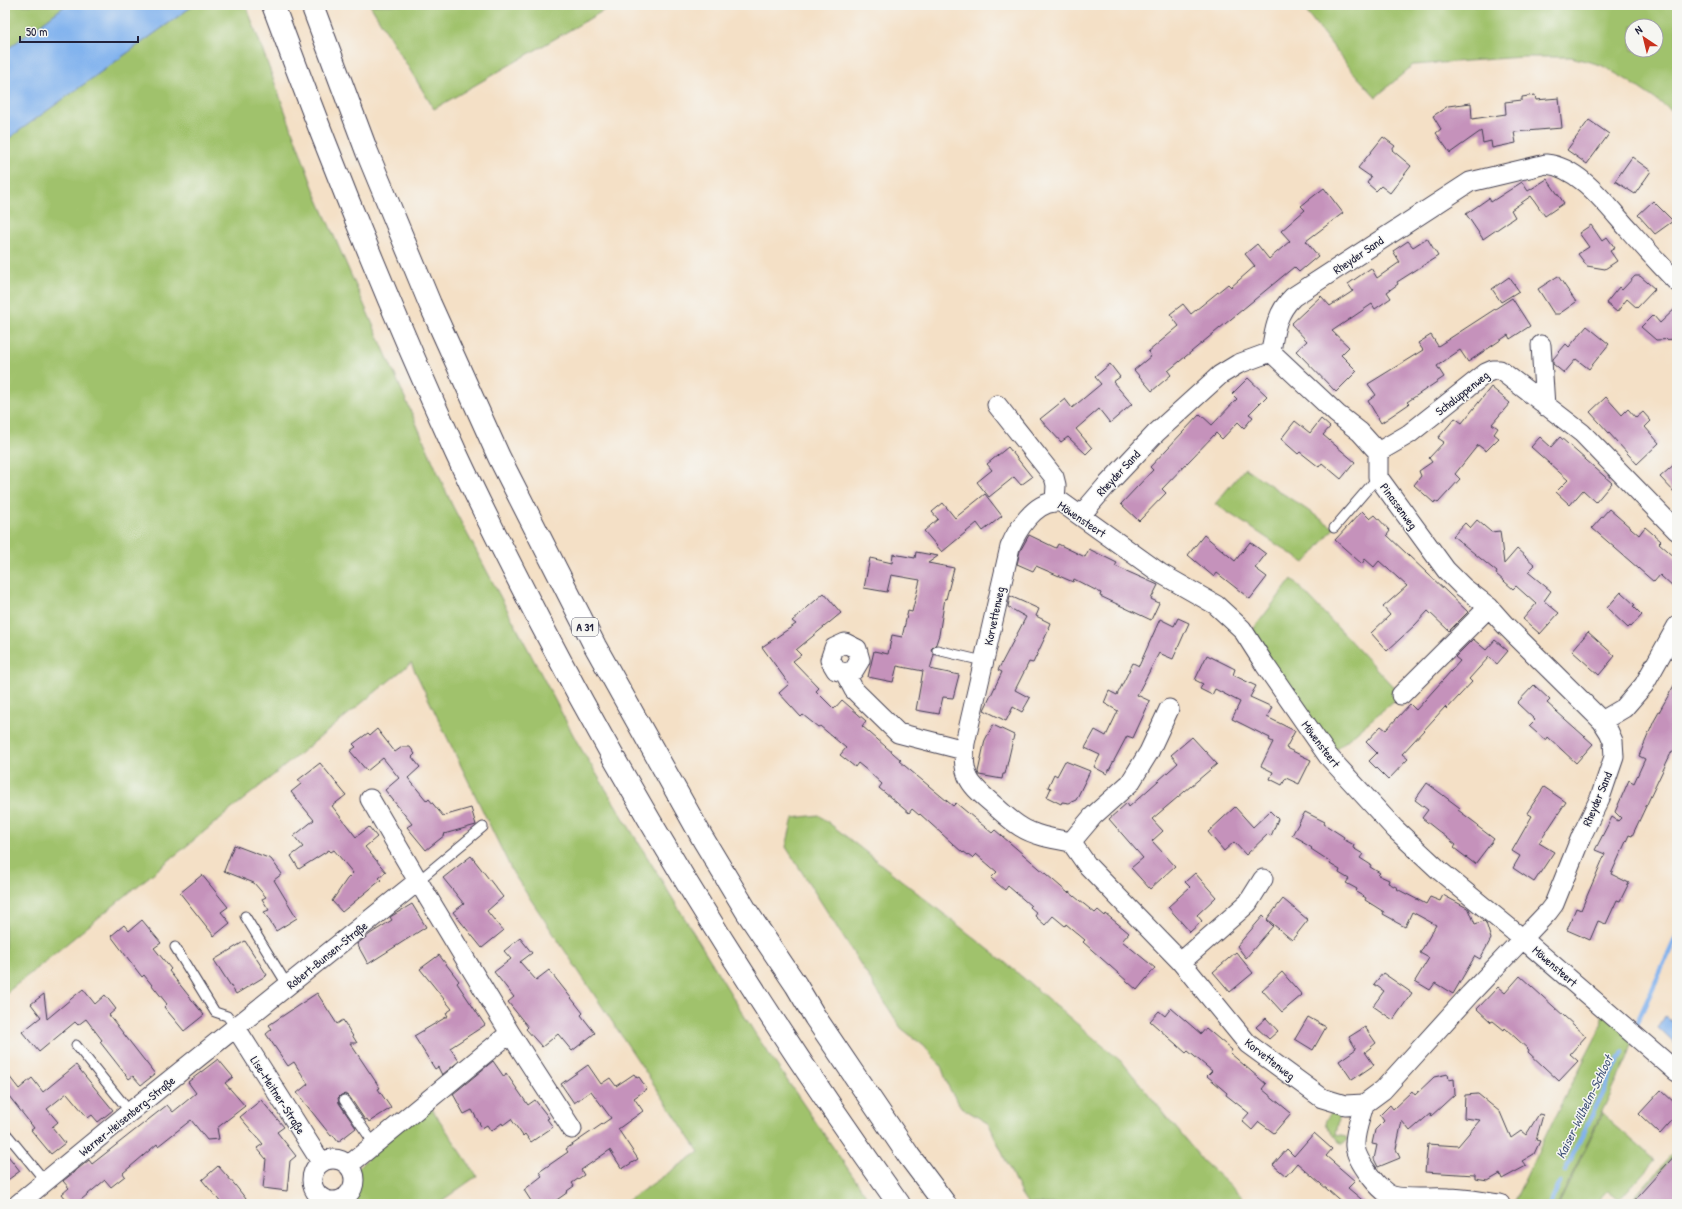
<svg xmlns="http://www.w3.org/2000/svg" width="1682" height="1209" font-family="'Patrick Hand',sans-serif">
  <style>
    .green { fill: #a0c26c; stroke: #617254; fill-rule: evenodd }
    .water { fill: #82b3ee; stroke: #526a94 }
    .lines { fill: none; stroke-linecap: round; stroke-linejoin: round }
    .stream { stroke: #82b3ee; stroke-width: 4.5 }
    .building { fill: #c592bb }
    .service-casing { stroke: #423e50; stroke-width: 11 }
    .minor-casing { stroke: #423e50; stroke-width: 21 }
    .motorway-casing { stroke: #423e50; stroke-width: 24 }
    .service { stroke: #fff; stroke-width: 9 }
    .minor { stroke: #fff; stroke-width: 19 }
    .motorway { stroke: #fff; stroke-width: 22 }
    .labels { text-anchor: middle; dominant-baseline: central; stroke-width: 3; stroke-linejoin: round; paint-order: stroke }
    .shield { fill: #f6f6f2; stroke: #626272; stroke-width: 1 }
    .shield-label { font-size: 11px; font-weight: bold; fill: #22223b }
    .street-label { font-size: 12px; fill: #22223b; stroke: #f6f6f2 }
    .water-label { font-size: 13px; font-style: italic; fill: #44557a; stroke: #f6f6f2 }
  </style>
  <rect width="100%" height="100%" fill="#f6f6f2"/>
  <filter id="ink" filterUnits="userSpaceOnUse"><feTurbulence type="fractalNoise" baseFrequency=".025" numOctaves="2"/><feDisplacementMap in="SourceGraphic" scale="8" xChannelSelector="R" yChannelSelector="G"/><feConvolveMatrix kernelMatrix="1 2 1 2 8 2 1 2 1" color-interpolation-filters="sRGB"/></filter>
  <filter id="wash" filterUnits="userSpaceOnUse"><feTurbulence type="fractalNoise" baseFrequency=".012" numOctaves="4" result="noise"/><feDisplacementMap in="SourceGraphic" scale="16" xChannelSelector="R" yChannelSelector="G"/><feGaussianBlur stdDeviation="0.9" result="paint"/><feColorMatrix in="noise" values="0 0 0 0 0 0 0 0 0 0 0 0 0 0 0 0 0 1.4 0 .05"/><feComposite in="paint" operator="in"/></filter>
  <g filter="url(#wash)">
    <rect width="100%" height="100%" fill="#f4e0c6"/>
    <path class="green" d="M5 5H66L5 51Z
      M194 5H246L316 195 452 505 577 742 756 1035 872 1204H623L699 1152 513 873 411 663 5 994V141Z
      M370 5H613L434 109Z
      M1301 5H1677V114L1627 80 1601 65 1571 57H1522L1413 65 1376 97 1353 72ZM1632 26H1656V50H1632Z
      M1245 468 1334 528 1305 563 1215 504Z
      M1292 579 1401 695 1328 756 1248 636Z
      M819 815 1007 964 1123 1063 1203 1161 1250 1204H1028L1021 1194 989 1124 961 1107 949 1088 941 1066 924 1046 901 1028 786 847 793 818Z
      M1603 1008 1635 1036 1627 1059 1558 1204H1513L1558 1110 1601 1027Z
      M426 1100 477 1176 437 1204H347L344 1199C352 1191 355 1185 353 1173Z
      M1339 1107 1353 1112 1349 1115 1340 1113 1336 1135 1346 1137 1347 1140 1342 1144 1340 1143 1325 1124C1326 1116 1332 1112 1339 1107Z
      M1602 1114 1655 1160 1619 1200 1608 1191 1595 1204H1559Z
      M1677 1149V1153L1631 1204H1628Z"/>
    <path class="water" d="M66 5H194L5 141V51Z
      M1665 1016 1677 1026V1046L1658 1028Z"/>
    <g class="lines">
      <path class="stream" d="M1635 1027 1677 935
        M1565 1171 1623 1051
        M1550 1204 1560 1182"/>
    </g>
    <g id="blocks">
      <path class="building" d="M1535 95 1536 100 1559 98 1562 128 1514 132 1516 143 1492 148 1491 141 1483 143 1481 131 1450 153 1436 133 1441 129 1433 116 1448 106 1471 103 1472 119 1506 114 1505 102 1522 100V97Z
        M1589 120 1609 134 1587 164 1567 150Z
        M1383 137 1395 146 1392 150 1411 166 1390 193 1381 186 1376 191 1367 183 1371 177 1358 168Z
        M1632 157 1651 171 1635 194 1615 181Z
        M1547 179 1564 203 1545 216 1531 196 1511 210 1515 217 1483 239 1466 214 1489 198 1491 202 1522 182 1528 191Z
        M1324 188 1343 213 1306 241 1318 256 1299 272 1294 267 1168 371 1171 375 1152 391 1134 370 1151 356 1148 352 1179 326 1170 314 1183 304 1191 314 1228 284 1231 287 1255 266 1245 254 1257 244 1269 259 1290 241 1281 231 1305 210 1301 206Z
        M1653 201 1673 221 1655 234 1638 215Z
        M1591 225 1602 241 1607 237 1615 248 1610 251 1617 261 1605 269 1587 266 1578 254 1589 247 1579 233Z
        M1427 238 1438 256 1397 282 1398 284 1387 292 1391 298 1375 309 1372 304 1332 331 1349 347 1341 355 1357 371 1336 392 1296 351 1307 341 1291 324 1321 296 1330 306 1353 291 1348 284 1371 268 1377 278 1400 262 1393 251 1408 241 1413 247Z
        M1558 276 1576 302 1559 314H1554L1538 289Z
        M1635 276H1640L1655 289 1637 308 1627 299 1617 312 1606 303 1619 287 1622 290Z
        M1509 277 1519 291 1501 302 1492 289Z
        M1512 298 1530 326 1510 339 1508 335 1468 362 1460 350 1437 366 1444 377 1407 402 1409 404 1381 423 1368 401 1376 395 1368 384 1423 350 1418 343 1431 335 1438 346Z
        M1677 307V339L1656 340 1641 327 1653 315 1660 323Z
        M1587 326 1609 344 1589 369 1576 359 1564 373 1553 364V359L1566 344 1569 347Z
        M1110 364 1120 377 1113 382 1132 404 1110 423 1099 409 1076 429 1092 448 1086 454 1068 437 1061 442 1040 419 1065 399 1072 408 1101 384 1095 377Z
        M1248 378 1267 396 1249 414 1253 417 1244 428 1238 422 1222 439 1216 433 1162 489 1166 493 1139 521 1121 504 1153 470 1150 467 1200 414 1212 425 1237 399 1232 394Z
        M1491 387 1510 403 1492 424 1498 428 1494 434 1499 438 1486 451 1478 445 1455 474 1460 479 1438 503 1435 501 1434 503 1414 485 1421 476 1419 471 1432 462 1429 458 1444 442 1438 438 1455 418 1462 423Z
        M1606 397 1622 415 1628 409 1636 418 1643 412 1651 421 1645 427 1659 443 1637 464 1590 412Z
        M1321 419 1330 427 1323 435 1355 462 1341 479 1322 463 1319 467 1300 452 1298 454 1281 439 1295 421 1310 433Z
        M1540 437 1551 447 1560 437 1612 483 1596 502 1583 490 1570 505 1556 492 1568 480 1531 447Z
        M1008 447 1032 477 1021 485 1014 477 989 497 977 482 992 470 987 464Z
        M1677 462V495L1660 477Z
        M985 494 1002 516 983 531 977 523 942 552 924 531 938 519 932 512 943 503 955 518Z
        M1609 509 1639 535 1645 527 1661 541 1659 543 1677 559V591L1660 575 1654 582 1592 528Z
        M1362 511 1370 519 1375 515 1390 531 1387 535 1468 612 1449 631 1428 611 1415 625 1387 651 1371 633 1390 615 1383 607 1407 586 1379 561 1374 567 1365 559 1362 564 1335 540Z
        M1477 520 1491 532 1500 531 1504 564 1517 549 1535 565 1528 572 1551 591 1544 601 1559 613 1540 634 1523 619 1536 604 1516 586 1513 589 1496 574 1497 572 1453 536 1465 523 1470 528Z
        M1029 535 1056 548 1058 544 1085 557 1089 549 1117 563 1115 566 1158 585 1151 599 1159 603 1151 620 1100 596 1101 593 1074 579 1073 582 1036 566 1033 571 1017 564 1020 551Z
        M1204 535 1235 561 1250 542 1266 554 1255 568 1267 577 1250 599 1217 573 1214 577 1188 555Z
        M916 552 938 556 928 563 954 568 946 599 945 598 939 635 936 644 931 649 934 655 930 669 959 675 953 698 943 697 939 714 916 710 923 671 897 666 893 682 868 677 874 651 888 654 892 635 902 637 908 611 912 612 920 580 891 575 887 592 864 588 870 558 892 563 893 554 915 558Z
        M1621 592 1635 605 1633 606 1642 615 1631 627 1630 626 1628 628 1607 608Z
        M824 593 841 613 796 650 801 655 793 661 819 688 816 691 834 709 842 700 866 721 862 726 901 760 899 761 953 806 956 803 992 833 995 830 1068 893 1069 892 1095 913 1098 910 1105 916 1106 914 1129 933 1122 941 1155 968 1137 990 1083 942 1085 940 1066 924 1065 926 1053 916 1045 925 1035 916 1037 913 1030 907 1031 906 1008 886 1005 890 991 878 997 872 976 854 972 858 964 852 963 853 920 814 919 815 912 809 909 813 879 788 882 784 869 772 858 763 855 767 840 755 846 748 820 726 818 727 803 715 801 717 779 693 789 684 762 647 796 624 792 621Z
        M1010 596 1039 609 1036 616 1050 623 1048 628 1049 629 1033 663 1029 662 1015 690 1030 698 1022 712 1013 707 1006 721 984 710 1002 672 998 670 1026 617 1008 607Z
        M1178 618 1189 623 1173 659 1159 653 1137 695 1150 701 1133 738 1127 736 1107 774 1094 767 1100 755 1085 748 1095 730 1106 736 1118 711 1104 703 1109 691 1117 695 1133 663 1139 666 1160 619 1174 626Z
        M1588 632 1615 656 1599 675 1572 651Z
        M1473 639 1486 650 1495 640 1508 651 1497 664 1489 657 1469 679 1472 682 1447 709 1445 707 1402 754 1408 759 1388 780 1369 761 1377 753 1366 742 1381 726 1386 730 1410 704 1416 710 1460 661 1455 657Z
        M1207 655 1235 669 1233 675 1256 686 1250 697 1272 707 1267 717 1295 731 1286 748 1311 760 1299 784 1286 778 1282 785 1270 779 1273 772 1261 766 1273 742 1269 740 1270 738 1232 719 1240 702 1215 689 1212 695 1200 689 1203 684 1195 680Z
        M1677 680V752L1672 751 1632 836 1629 835 1611 874 1629 883 1620 901 1617 900 1606 924 1598 921 1590 940 1567 930 1576 908 1581 910 1605 854 1595 850 1612 817 1618 821 1621 818 1615 812 1629 780 1634 783 1645 759 1639 756 1654 721Z
        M1534 685 1550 700 1547 703 1593 744 1576 763 1548 737 1546 741 1529 726 1535 720 1517 703Z
        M993 725 1014 735 1005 774H1003L1002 779 979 775 978 772 985 740Z
        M377 729 395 752 402 747H410L415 754 412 757 420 767 408 778 427 801 429 799 443 816 471 808 476 825 444 834 445 835 426 850 407 827 412 824 385 790 399 778 383 758 367 771 350 751 356 747 353 744 368 733 370 735Z
        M1192 737 1217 764 1152 819 1163 831 1152 841 1175 866 1150 889 1131 868 1143 858 1109 819 1127 803 1129 807 1178 763 1171 755Z
        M1065 761 1090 771 1076 800 1069 803 1062 802 1061 804 1047 797 1051 788 1048 787 1054 774 1057 776Z
        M320 763 346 795 332 806 356 837 369 827 377 837 365 847 386 872 379 878 381 880 342 912 332 901 347 879 353 873 334 850 331 852 329 850 299 869 291 856 303 847 294 836 314 820 291 792 301 784 298 780Z
        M1427 783 1460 808 1458 810 1478 825 1477 826 1494 839 1475 864 1454 848 1456 845 1422 818 1428 810 1415 800Z
        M1544 787 1566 802 1539 843 1554 852 1534 882 1513 868 1520 856 1512 851 1532 816 1527 813Z
        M1235 807 1253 827 1270 811 1278 819 1271 836 1268 834 1246 855 1234 842 1224 851 1208 832Z
        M1305 812 1325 822 1324 824 1344 837 1343 839 1354 845 1353 848 1363 854 1360 858 1371 865 1370 867 1380 873 1378 875 1389 880 1388 883 1398 888 1397 889 1426 904 1430 897 1440 901 1443 895 1469 909 1475 924 1484 921 1486 923 1491 939 1480 959 1475 956 1453 994 1435 983 1430 990 1415 981 1429 958 1420 953 1436 925 1412 912 1405 927 1394 921V920L1383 914 1384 912 1365 900 1366 898 1356 892 1357 889 1346 883 1349 879 1339 873 1340 870 1330 864 1331 862 1311 849 1312 848 1302 842 1303 841 1292 835Z
        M234 845 271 859 282 874 274 880 297 918 276 931 264 912 269 910 262 899 266 897 254 883 224 871Z
        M471 856 503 897 487 911 503 931 482 948 453 912 464 904 443 878Z
        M1195 873 1216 897 1197 915 1202 921 1190 932 1168 907 1190 887 1185 882Z
        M202 875 228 907 221 912 230 923 214 936 180 893Z
        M1283 899 1308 920 1292 940 1267 919Z
        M412 904 426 927 368 964 357 944 370 934 392 920 390 917Z
        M1263 916 1273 926 1246 958 1237 946Z
        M142 920 161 943 154 948 171 969 169 971 204 1015 184 1031 164 1007 167 1004 144 975 142 977 111 936 124 925 129 931Z
        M520 938 532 953 520 962 536 980 549 970 583 1013 581 1015 595 1033 572 1051 558 1034 542 1047 526 1029 528 1027 508 1002 514 997 494 972 511 959 504 951Z
        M245 941 267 975 236 994 214 960Z
        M1236 952 1253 973 1230 992 1213 972Z
        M439 955 459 981 457 983 485 1025 450 1048 459 1061 442 1075 438 1067 435 1069 414 1036 448 1016 446 1013 452 1009 420 969Z
        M1282 972 1302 995 1282 1012 1262 990Z
        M1383 973 1412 993 1393 1020 1373 1006 1384 991 1374 984Z
        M1520 976 1586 1036 1570 1054 1578 1061 1559 1081 1528 1052 1529 1050 1505 1028 1504 1030 1493 1021 1491 1022 1477 1009 1498 987 1505 993Z
        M83 989 95 1004 105 995 116 1009 109 1015 155 1074 141 1085 133 1076 129 1079 100 1042 102 1040 86 1019 78 1025 75 1022 39 1052 22 1032 41 1017 31 1004 44 994 47 1019Z
        M317 993 337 1024 343 1020 357 1043H350L380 1088 378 1089 391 1108 369 1122 367 1119 365 1120 349 1096 346 1094 341 1095 338 1098 339 1103 356 1128 338 1142 333 1135 331 1136 297 1093 308 1084 294 1062 288 1066 266 1034 272 1029 269 1025Z
        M1171 1008 1201 1034 1206 1028 1232 1050 1230 1053 1266 1084 1262 1089 1291 1113 1274 1133 1259 1122 1252 1130 1242 1121 1249 1113 1226 1095 1227 1093 1207 1076 1212 1071 1188 1051 1186 1053 1150 1021 1159 1011 1165 1016Z
        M1308 1017 1326 1027 1313 1050 1295 1039Z
        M1266 1018 1278 1031 1269 1039 1256 1027Z
        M1365 1027 1376 1043 1365 1052 1374 1065 1352 1080 1339 1061 1356 1049 1349 1037Z
        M218 1059 233 1077 225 1083 245 1106 217 1128 219 1139 207 1140 191 1120 158 1146 157 1144 123 1173 125 1176 111 1187 105 1180 76 1204H70L62 1194 69 1188 63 1181 89 1160 92 1164 167 1105 173 1112 184 1103 196 1093 188 1082Z
        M493 1061 504 1077 506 1073 528 1105 535 1100 549 1118 547 1119 553 1127 531 1142 525 1134 523 1136 511 1119 503 1125 502 1123 491 1131 487 1125 482 1128 472 1110 464 1114 453 1094Z
        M76 1065 113 1110 98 1122 92 1115 88 1118 67 1093 47 1109 58 1122 52 1127 65 1143 51 1154 31 1130 34 1128 5 1091V1071L19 1089 32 1078 43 1092Z
        M588 1065 601 1084 610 1078 616 1086 634 1074 637 1078 639 1077 647 1089 634 1098 643 1111 618 1129 638 1159 622 1169 610 1150 581 1170 584 1175 572 1183 574 1186 567 1191 568 1192 551 1204H533L524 1190 542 1176 539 1172 568 1152 566 1149 611 1118 591 1091 574 1103 561 1084Z
        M1448 1074 1449 1080 1454 1079 1455 1094 1430 1117 1431 1113 1410 1131 1402 1121 1396 1149 1400 1158 1378 1167 1374 1159 1377 1145 1372 1144 1375 1130 1384 1121 1380 1115 1390 1105 1393 1109 1412 1091 1415 1095 1434 1077Z
        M1661 1090 1677 1105V1115L1660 1134 1639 1114Z
        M1478 1094 1500 1112 1511 1138 1521 1131 1526 1135 1539 1114 1543 1115 1536 1140 1540 1141 1534 1154 1522 1161 1526 1166 1502 1179 1500 1174 1488 1181 1475 1179V1175L1425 1172 1428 1144 1458 1146 1480 1120 1464 1118 1465 1095Z
        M261 1100 284 1127 277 1132 296 1156 290 1161 287 1191 263 1188 266 1159 257 1148 263 1144 240 1117Z
        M1314 1133 1332 1149 1326 1156 1355 1181 1348 1188 1367 1204H1344L1297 1163 1286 1176 1273 1165 1287 1149 1294 1156Z
        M5 1152 20 1171 5 1182Z
        M1677 1153V1204H1631Z
        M218 1166 235 1185 250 1204H222L202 1180Z"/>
    </g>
  </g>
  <g filter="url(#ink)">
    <use href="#blocks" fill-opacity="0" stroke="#423e50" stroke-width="1"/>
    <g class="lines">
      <defs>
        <path id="service" d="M1334 528 1378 477
          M937 650 983 661
          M418 881 483 827
          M245 916 288 986
          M175 947 215 1012 227 1016 236 1028
          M76 1045 130 1112
          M344 1100 374 1144
          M5 1132 46 1182"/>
        <path id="minor" d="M1541 345 1545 406
          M1271 352 1337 414 1360 432 1378 452V477L1446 570 1463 587 1489 607 1505 625 1602 721
          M997 405 1054 477 1056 485 1055 502H1061L1160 573 1216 605 1242 629 1265 665 1328 756 1395 829 1440 871 1523 939 1677 1072
          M1378 452 1409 434 1486 373 1493 370H1500L1582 433 1677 531
          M1055 502C1034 503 1017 530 1010 547L965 743C961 777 970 785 995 806 1003 813 1011 821 1021 827 1035 836 1055 839 1071 842L1087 865 1181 962 1248 1044 1322 1098 1345 1105 1364 1104 1383 1090 1470 994 1548 912 1554 904 1581 837 1600 798 1614 757 1613 741 1609 732 1602 721 1624 708 1644 685 1677 626
          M1081 515 1105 487 1156 433 1220 375 1238 364 1271 352C1274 331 1277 312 1293 297L1470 182 1546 164C1580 167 1608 207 1630 231 1645 248 1661 266 1677 282
          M845 673 854 670 860 660 857 649 845 643 834 648 830 660 836 670 845 673 854 690 898 733 964 750
          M1401 695 1489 607
          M370 799 418 881 510 1033
          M1071 842 1093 816 1130 783 1149 752 1169 709
          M1181 962 1248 903 1263 879
          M236 1028 321 1162
          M1364 1104C1361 1117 1354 1133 1355 1146 1356 1160 1380 1193 1393 1196 1407 1200 1432 1197 1448 1198 1465 1198 1483 1202 1500 1204
          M312 1180a21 21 0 1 1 42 0a21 21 0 1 1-42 0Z
          M349 1165 510 1033 572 1129
          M18 1204 130 1112 418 881"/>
        <path id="motorway" d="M273 5C329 157 389 306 456 453 483 511 512 568 541 624 646 826 767 1019 899 1204
          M312 5 367 152 430 304 499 457 595 646 703 839 747 912 796 985 815 1017 909 1156 945 1204"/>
      </defs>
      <use href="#service" class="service-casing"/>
      <use href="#minor" class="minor-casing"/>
      <use href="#motorway" class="motorway-casing"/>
      <use href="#service" class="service"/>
      <use href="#minor" class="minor"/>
      <use href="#motorway" class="motorway"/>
    </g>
  </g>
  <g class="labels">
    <rect class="shield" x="572" y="618" width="26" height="18" rx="3"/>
    <g class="shield-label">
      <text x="585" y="627">A 31</text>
    </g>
    <g class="street-label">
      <text transform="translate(1358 255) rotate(-34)">Rheyder Sand</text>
      <text transform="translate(1462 393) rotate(-38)">Schaluppenweg</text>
      <text transform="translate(1118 473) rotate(-47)">Rheyder Sand</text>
      <text transform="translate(1399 506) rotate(54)">Pinassenweg</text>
      <text transform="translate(1082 519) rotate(34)">Möwensteert</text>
      <text transform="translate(994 616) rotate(-78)">Korvettenweg</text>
      <text transform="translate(1321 744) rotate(53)">Möwensteert</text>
      <text transform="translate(1597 799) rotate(-67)">Rheyder Sand</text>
      <text transform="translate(327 955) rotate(-39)">Robert-Bunsen-Straße</text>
      <text transform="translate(1555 966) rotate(41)">Möwensteert</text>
      <text transform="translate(1270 1059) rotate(38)">Korvettenweg</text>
      <text transform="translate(278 1095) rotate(57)">Lise-Meitner-Straße</text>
      <text transform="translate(127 1116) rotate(-39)">Werner-Heisenberg-Straße</text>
    </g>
    <g class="water-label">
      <text transform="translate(1584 1107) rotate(-64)">Kaiser-Wilhelm-Schloot</text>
    </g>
  </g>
  <rect width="1682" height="1209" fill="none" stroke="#f6f6f2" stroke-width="20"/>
  <g transform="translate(1644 38) rotate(325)"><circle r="19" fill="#f6f6f2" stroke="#a1a1a9"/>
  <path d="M0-3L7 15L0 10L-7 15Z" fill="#c8321e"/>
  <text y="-6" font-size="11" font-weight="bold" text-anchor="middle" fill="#22223b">N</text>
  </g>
  <path d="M20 36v6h118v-6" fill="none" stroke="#22223b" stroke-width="2"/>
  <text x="26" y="36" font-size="12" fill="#22223b" stroke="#f6f6f2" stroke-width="3" paint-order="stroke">50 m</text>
</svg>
